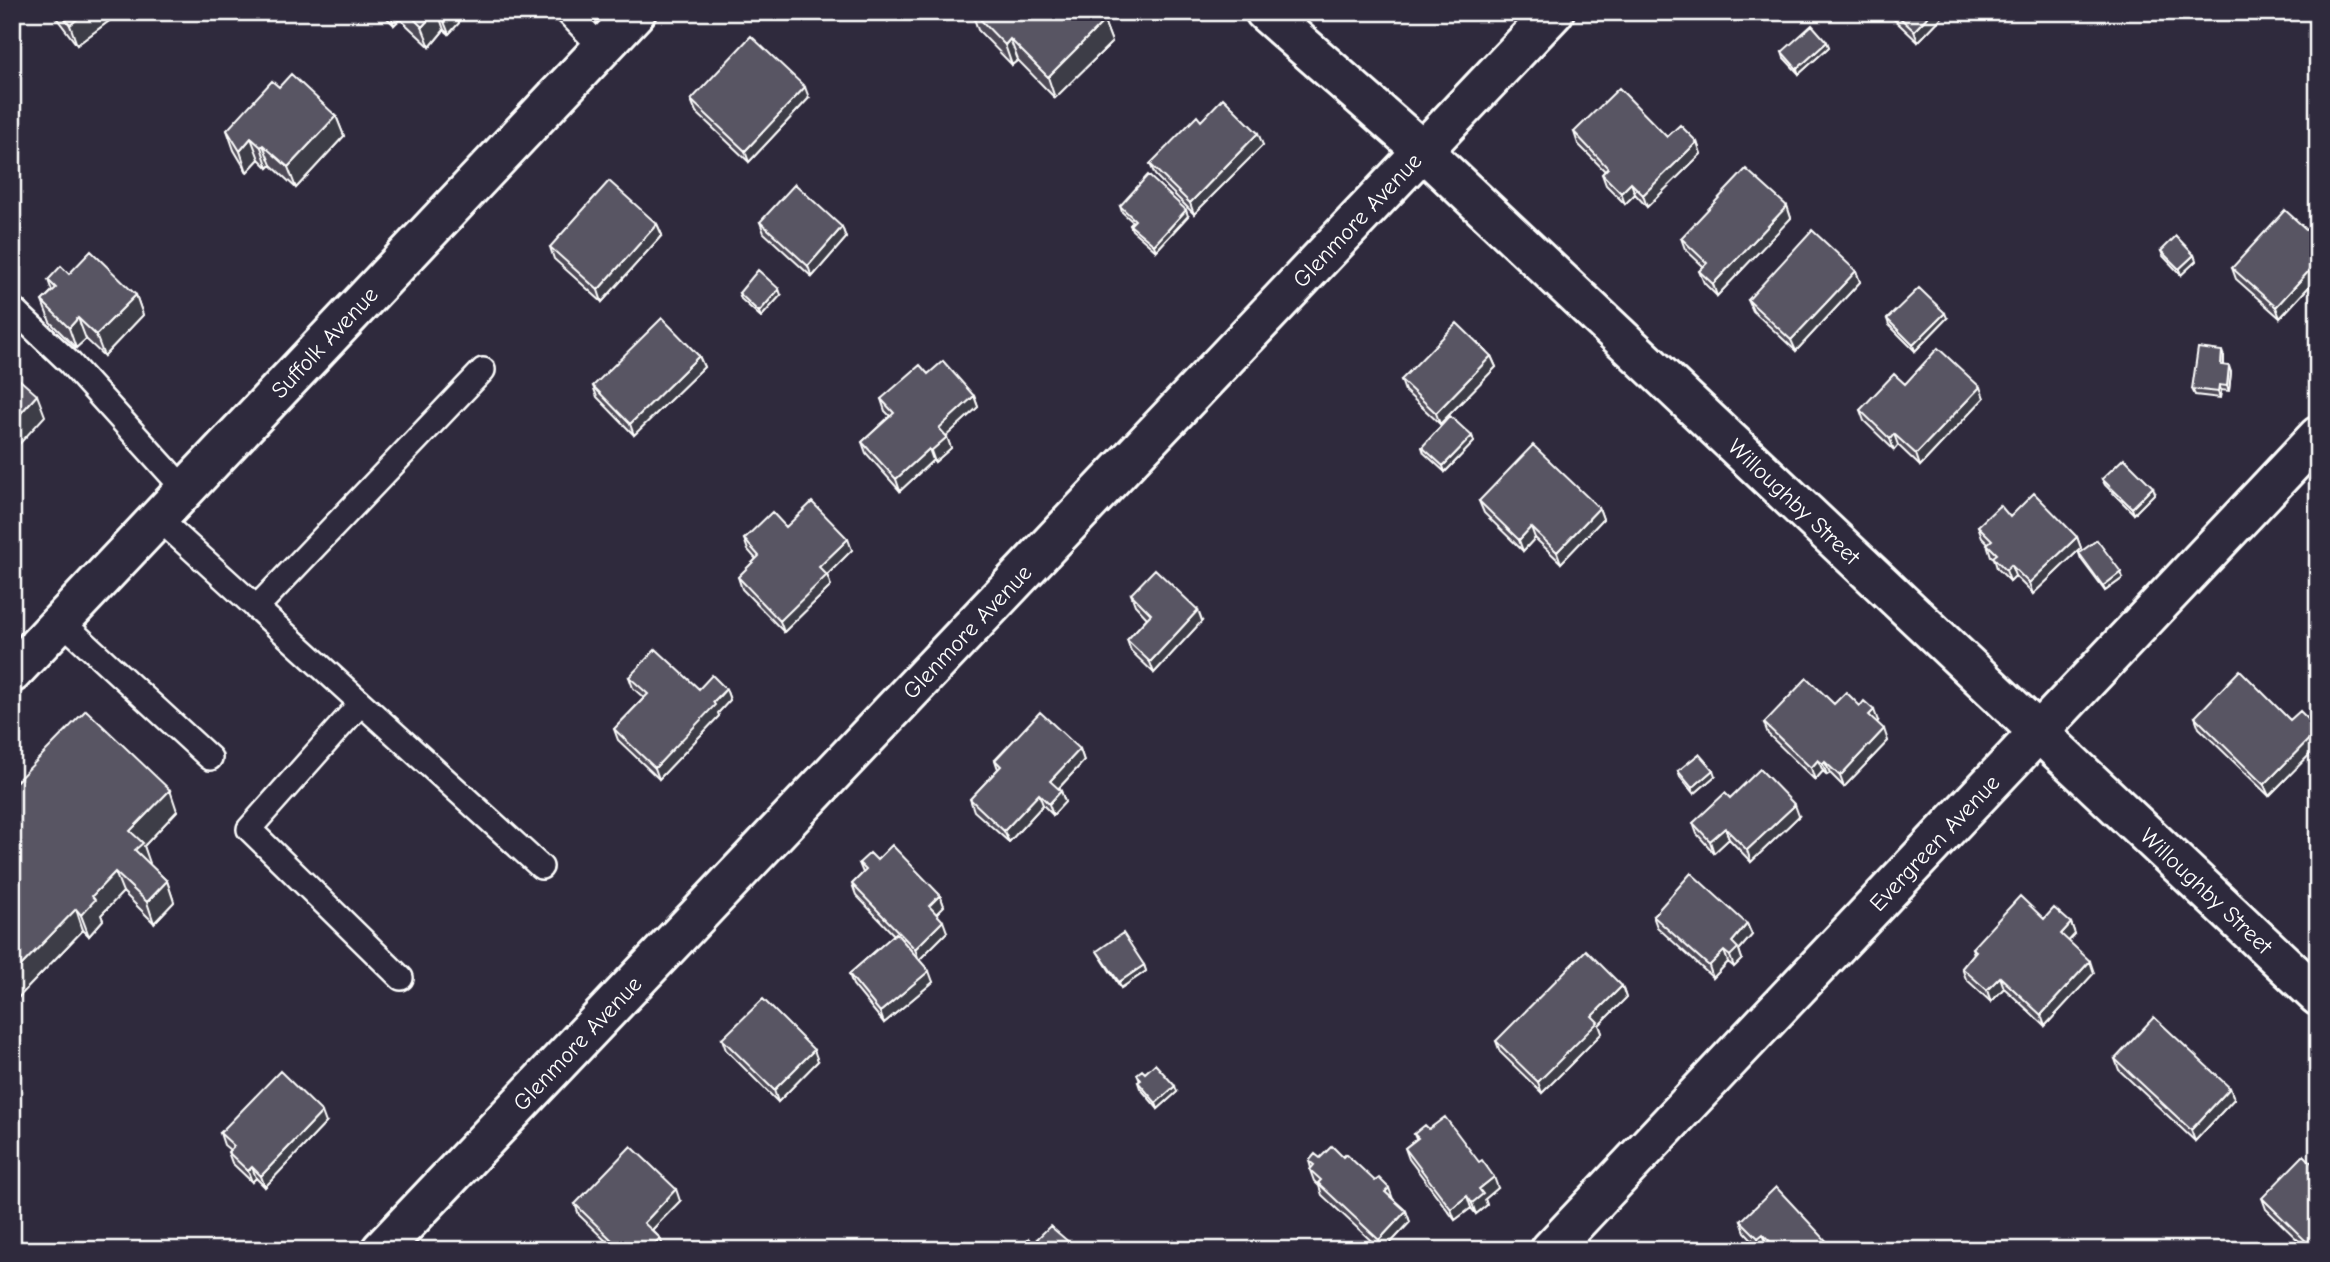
<svg xmlns="http://www.w3.org/2000/svg" width="2330" height="1262" font-family="'Comic Neue',sans-serif">
  <style>
    .lines { fill: none; stroke-linecap: round; stroke-linejoin: round }
    .service-casing { stroke: #fff; stroke-width: 28 }
    .minor-casing { stroke: #fff; stroke-width: 44 }
    .secondary-casing { stroke: #fff; stroke-width: 44 }
    .service { stroke: #2f2a3d; stroke-width: 23 }
    .minor { stroke: #2f2a3d; stroke-width: 38 }
    .secondary { stroke: #2f2a3d; stroke-width: 38 }
    .wall { fill: #4d4956; stroke: #fff; stroke-width: 2 }
    .shaded-wall { fill: #3e3c46; stroke: #fff; stroke-width: 2 }
    .building { fill: #595564; stroke: #fff; stroke-width: 2 }
    .labels { text-anchor: middle; dominant-baseline: central; stroke-width: 5; stroke-linejoin: round; paint-order: stroke }
    .street-label { font-size: 23px; fill: #fff; stroke: #2f2a3d }
  </style>
  <rect width="100%" height="100%" fill="#2f2a3d"/>
  <filter id="ink" filterUnits="userSpaceOnUse"><feTurbulence type="fractalNoise" baseFrequency=".0143" numOctaves="2"/><feDisplacementMap in="SourceGraphic" scale="14" xChannelSelector="R" yChannelSelector="G"/><feConvolveMatrix kernelMatrix="1 2 1 2 8 2 1 2 1" color-interpolation-filters="sRGB"/></filter>
  <g filter="url(#ink)">
    <g class="lines">
      <defs>
        <path id="service" d="M567 12 602 48
          M12 308 70 363 185 490
          M158 518 541 867
          M256 608 483 370
          M61 621 210 758
          M361 703 249 829 401 978"/>
        <g id="minor">
          <path id="s1" d="M1265 12 1423 151 2318 996"/>
          <path id="s2" d="M381 1250 1554 12"/>
          <path id="s3" d="M1550 1250 2318 436"/>
        </g>
        <g id="secondary">
          <path id="s4" d="M12 673 636 12"/>
        </g>
      </defs>
      <use href="#service" class="service-casing"/>
      <use href="#minor" class="minor-casing"/>
      <use href="#secondary" class="secondary-casing"/>
      <use href="#service" class="service"/>
      <use href="#minor" class="minor"/>
      <use href="#secondary" class="secondary"/>
    </g>
    <path class="wall" d="M52 12H121L77 45Z
      M384 12H456L459 23 449 34 444 30 430 47 400 19 394 25 386 17Z
      M880 12H897L888 21Z
      M972 12H1095L1104 21 1112 42 1055 98 1018 60 1012 65 978 30Z
      M1886 12H1945L1946 13 1918 42Z
      M1827 42 1829 47 1799 74 1784 58 1782 52Z
      M279 87 336 116 344 136 296 188 271 165 268 168 259 159 247 172 234 150 227 130Z
      M809 98 749 162 696 112 691 100Z
      M1201 121 1263 145 1194 214 1155 175 1150 164Z
      M1574 132 1667 137 1697 142 1701 154 1647 207 1635 194 1625 204 1606 185 1602 174 1605 171 1578 144Z
      M1120 206 1188 216 1156 251 1132 230 1130 225 1133 222 1122 212Z
      M1787 206 1791 218 1717 296 1704 283 1699 271 1704 267 1685 249 1681 238Z
      M760 222 842 227 846 238 812 277 764 233Z
      M657 224 662 235 602 302 554 259 550 247Z
      M2318 240V277L2280 318 2236 279 2232 268Z
      M2161 251 2194 255 2196 261 2181 275 2163 256Z
      M1856 271 1860 282 1796 351 1753 311 1748 300Z
      M69 274 136 295 143 315 104 356 86 339 76 348 50 322 42 301 52 291 48 280Z
      M739 293 781 295 761 317 741 299Z
      M1947 318 1915 351 1889 325 1887 319Z
      M699 356 704 367 634 435 597 397 593 386Z
      M1491 356 1496 367 1440 424 1405 391 1401 380Z
      M2224 357V366L2231 372 2229 391 2221 390 2220 398 2195 395 2192 389Z
      M928 374 974 396 978 407 946 436 951 448 935 462 933 460 900 491 866 453 862 442 890 416 885 411 881 399Z
      M1905 384 1984 398 1920 466 1898 445 1894 450 1864 421 1860 410Z
      M1472 436 1474 442 1445 472 1424 453 1422 447Z
      M2102 479 2155 493 2134 514 2105 485Z
      M1479 501 1599 508 1603 519 1561 563 1535 538 1523 551 1484 513Z
      M2010 517 2077 537 2081 548 2033 594 2015 576 2010 581 1997 568 1994 558 1991 556 1987 544 1988 543 1982 537 1978 526Z
      M786 527 852 550 827 575 831 586 784 632 742 589 738 577 756 559 748 550 744 539Z
      M2079 553 2123 578 2105 591 2081 559Z
      M1131 594 1202 621 1154 673 1131 651 1127 640 1147 618 1135 605Z
      M629 677 699 689H726L730 700 718 713 719 716 659 779 618 740 614 729 644 698 633 688Z
      M1834 704 1878 721 1877 722 1888 741 1844 787 1830 773 1827 775 1823 771 1815 780 1768 734 1764 723Z
      M2195 717 2318 729V746L2269 796 2199 728Z
      M1080 749 1084 761 1058 789 1061 791 1065 802 1053 815 1043 805 1009 842 974 811 970 799 998 769 995 760Z
      M1678 771 1715 776 1694 794 1680 777Z
      M12 786 177 811 144 846 149 864 167 881 174 902 154 923 123 892 101 915 103 920 89 936 83 930 12 1004Z
      M1730 798 1799 816 1751 862 1729 839 1714 853 1697 834 1693 823Z
      M2318 829V854L2313 850 2309 838Z
      M877 860 940 895 944 906 936 914 947 932 919 960 933 982 884 1023 853 985 849 974 894 935 856 895 852 884 863 873 859 863Z
      M1653 916 1747 924 1752 935 1739 950 1742 959 1734 967 1728 962 1713 978 1657 927Z
      M2044 919 2071 923 2075 934 2068 941 2094 973 2045 1026 2004 988 1991 1002 1966 979 1962 968 1974 954 1972 948Z
      M1097 951 1144 965 1146 971 1121 988 1100 956Z
      M1622 986 1626 998 1599 1025 1602 1033 1542 1093 1500 1052 1496 1041Z
      M722 1039 818 1061 778 1102 726 1050Z
      M2115 1059 2230 1088 2234 1099 2195 1141 2119 1070Z
      M1145 1073 1177 1092 1158 1109 1140 1088 1138 1082 1140 1081 1137 1074Z
      M326 1123 265 1187 256 1178 252 1182 232 1163 228 1152 230 1150 224 1145 220 1133Z
      M1429 1129 1498 1188 1485 1199 1487 1205 1476 1214 1471 1208 1455 1220 1409 1159 1405 1148 1416 1139 1414 1134Z
      M1320 1158 1393 1199 1406 1211 1410 1222 1384 1250H1381L1322 1195 1319 1186 1314 1181 1310 1170 1311 1168 1309 1161Z
      M2262 1198 2318 1250H2308L2266 1209Z
      M680 1201 652 1230 660 1238 664 1250H615L579 1215 575 1204Z
      M1741 1221 1832 1247 1833 1250H1771L1767 1245 1762 1250 1745 1232Z
      M1037 1239 1070 1243 1072 1249 1045 1250 1039 1245Z"/>
    <path class="shaded-wall" d="M86 12H121L77 45 70 25Z
      M390 12H397L400 19 394 25Z
      M435 12H438L444 30 430 47 422 27Z
      M443 12H456L459 23 449 34 441 14Z
      M885 12H897L888 21Z
      M1932 12H1945L1946 13 1918 42 1914 31Z
      M1104 21 1112 42 1055 98 1048 77Z
      M1010 39 1018 60 1012 65 1005 45Z
      M1827 42 1829 47 1799 74 1797 69Z
      M805 87 809 98 749 162 745 151Z
      M336 116 344 136 296 188 288 167Z
      M1258 133 1263 145 1194 214 1190 203Z
      M251 138 259 159 247 172 240 151Z
      M1697 142 1701 154 1647 207 1643 195Z
      M263 145 271 165 268 168 261 147Z
      M1631 183 1635 194 1625 204 1621 193Z
      M1787 206 1791 218 1717 296 1713 284Z
      M1186 210 1188 216 1156 251 1154 245Z
      M657 224 662 235 602 302 598 290Z
      M842 227 846 238 812 277 808 266Z
      M2194 255 2196 261 2181 275 2179 269Z
      M2318 261V277L2280 318 2276 307Z
      M1856 271 1860 282 1796 351 1791 340Z
      M779 289 781 295 761 317 759 312Z
      M136 295 143 315 104 356 96 335Z
      M1945 313 1947 318 1915 351 1913 345Z
      M78 318 86 339 76 348 69 328Z
      M2222 351 2224 357 2223 371 2221 365Z
      M699 356 704 367 634 435 630 424Z
      M1491 356 1496 367 1440 424 1436 413Z
      M2229 366 2231 372 2229 391 2227 386Z
      M2219 385 2221 390 2220 398 2218 392Z
      M1980 387 1984 398 1920 466 1916 454Z
      M37 395 45 416 12 452V423Z
      M974 396 978 407 943 439 939 428Z
      M1894 434 1898 445 1894 450 1890 439Z
      M1472 436 1474 442 1445 472 1443 466Z
      M947 437 951 448 935 462 931 451Z
      M929 449 933 460 900 491 896 479Z
      M2153 487 2155 493 2134 514 2132 508Z
      M1599 508 1603 519 1561 563 1557 552Z
      M1531 527 1535 538 1523 551 1519 540Z
      M2077 537 2081 548 2033 594 2029 583Z
      M848 539 852 550 827 575 831 586 784 632 780 621 819 567Z
      M2011 565 2015 576 2010 581 2006 570Z
      M2121 572 2123 578 2105 591 2103 586Z
      M1198 610 1202 621 1154 673 1150 662Z
      M726 689 730 700 718 713 719 716 659 779 655 768Z
      M1874 710 1878 721 1873 726 1869 715Z
      M1884 729 1888 741 1844 787 1840 776Z
      M2318 730V746L2269 796 2264 785Z
      M1080 749 1084 761 1054 793 1050 781Z
      M1818 760 1823 771 1815 780 1811 768Z
      M1825 762 1830 773 1827 775 1823 764Z
      M1713 770 1715 776 1694 794 1692 788Z
      M170 790 177 811 144 846 150 863 143 871 135 850 130 831Z
      M1061 791 1065 802 1053 815 1049 804Z
      M1039 794 1043 805 1009 842 1004 831Z
      M1795 805 1799 816 1751 862 1747 850Z
      M1725 828 1729 839 1714 853 1710 841Z
      M115 872 123 892 101 915 103 920 89 936 81 915 92 896Z
      M167 881 174 902 154 923 147 902Z
      M940 895 944 906 933 917 929 906Z
      M76 909 83 930 12 1004V975Z
      M943 921 947 932 919 960 915 949Z
      M2071 923 2075 934 2065 945 2061 934Z
      M1747 924 1752 935 1739 950 1742 959 1734 967 1730 956 1732 942Z
      M1724 951 1728 962 1713 978 1709 966Z
      M2090 961 2094 973 2045 1026 2041 1015Z
      M1144 965 1146 971 1121 988 1119 982Z
      M929 971 933 982 884 1023 880 1012Z
      M2000 977 2004 988 1991 1002 1987 990Z
      M1622 986 1626 998 1599 1025 1602 1033 1542 1093 1538 1082 1592 1016Z
      M814 1050 818 1061 778 1102 774 1090Z
      M1175 1086 1177 1092 1158 1109 1156 1103Z
      M2230 1088 2234 1099 2195 1141 2191 1130Z
      M322 1112 326 1123 265 1187 261 1176Z
      M252 1167 256 1178 252 1182 248 1171Z
      M1494 1177 1498 1188 1485 1199 1487 1205 1476 1214 1472 1203 1479 1189Z
      M1389 1188 1393 1199 1385 1192Z
      M676 1189 680 1201 648 1234 644 1223Z
      M1467 1196 1471 1208 1455 1220 1451 1209Z
      M1406 1211 1410 1222 1384 1250H1382L1379 1240Z
      M1763 1234 1767 1245 1762 1250 1758 1238Z
      M660 1238 664 1249 649 1250Z
      M1070 1243 1072 1249 1064 1250Z
      M624 1244 626 1250H621L620 1248Z"/>
    <path class="building" d="M60 12H86L70 25Z
      M407 12H435L422 27Z
      M973 12H1095L1104 21 1048 77 1010 39 1005 45Z
      M1894 12H1932L1914 31Z
      M1812 25 1827 42 1797 69 1782 52Z
      M751 36 805 87 745 151 691 100Z
      M291 74 336 116 288 167 263 145 261 147 251 138 240 151 227 130 272 81 279 87Z
      M1619 88 1667 137 1680 125 1697 142 1643 195 1631 183 1621 193 1602 174 1608 168 1574 132Z
      M1223 98 1258 133 1190 203 1150 164 1197 116 1201 121Z
      M1746 169 1787 206 1713 284 1699 271 1707 263 1681 238Z
      M1148 175 1186 210 1154 245 1130 225 1135 220 1120 206Z
      M609 181 657 224 598 290 550 247Z
      M795 184 842 227 808 266 760 222Z
      M2285 210 2318 240V261L2276 307 2232 268Z
      M1812 230 1856 271 1791 340 1748 300Z
      M2176 236 2194 255 2179 269 2161 251Z
      M91 251 136 295 96 335 78 318 69 328 42 301 56 288 48 280 61 266 69 274Z
      M758 270 779 289 759 312 739 293Z
      M1919 288 1945 313 1913 345 1887 319Z
      M662 318 699 356 630 424 593 386Z
      M1457 323 1491 356 1436 413 1401 380Z
      M1938 348 1980 387 1916 454 1894 434 1890 439 1860 410 1894 374 1905 384Z
      M2198 348 2222 351 2221 365 2229 366 2227 386 2219 385 2218 392 2192 389Z
      M943 361 974 396 939 428 947 437 931 451 929 449 896 479 862 442 894 413 881 399 920 365 928 374Z
      M12 373 37 395 12 423Z
      M1450 416 1472 436 1443 466 1422 447Z
      M1533 445 1599 508 1557 552 1531 527 1519 540 1479 501Z
      M2124 458 2153 487 2132 508 2102 479Z
      M2034 493 2077 537 2029 583 2011 565 2006 570 1993 557 1997 554 1987 544 1992 540 1978 526 2000 505 2010 517Z
      M812 502 848 539 819 567 827 575 780 621 738 577 759 556 744 539 772 512 786 527Z
      M2097 540 2121 572 2103 586 2079 553Z
      M1155 569 1198 610 1150 662 1127 640 1151 614 1131 594Z
      M656 649 699 689 712 675 726 689 713 702 715 705 655 768 614 729 648 694 629 677Z
      M2240 670 2290 720 2300 711 2318 729V730L2264 785 2195 717Z
      M1807 678 1834 704 1846 692 1860 706 1864 701 1874 710 1869 715 1884 729 1840 776 1825 762 1823 764 1818 760 1811 768 1764 723Z
      M86 710 170 790 130 831 143 843 135 850 167 881 147 902 115 872 92 896 95 900 81 915 76 909 12 975V786Z
      M1040 712 1080 749 1050 781 1061 791 1049 804 1039 794 1004 831 970 799 1001 766 995 760Z
      M1699 754 1713 770 1692 788 1678 771Z
      M1760 769 1795 805 1747 850 1725 828 1710 841 1693 823 1725 793 1730 798Z
      M2318 829V847L2309 838Z
      M892 845 940 895 929 906 943 921 915 949 852 884 866 870 859 863 870 853 877 860Z
      M1691 873 1747 924 1732 942 1738 948 1730 956 1724 951 1709 966 1653 916Z
      M2020 896 2044 919 2054 908 2071 923 2061 934 2090 961 2041 1015 2000 977 1987 990 1962 968 1976 951 1972 948Z
      M896 933 929 971 880 1012 849 974Z
      M1123 933 1144 965 1119 982 1097 951Z
      M1586 950 1622 986 1592 1016 1598 1022 1538 1082 1496 1041Z
      M763 999 814 1050 774 1090 722 1039Z
      M2154 1017 2230 1088 2191 1130 2115 1059Z
      M1155 1064 1175 1086 1156 1103 1138 1082 1141 1080 1137 1074 1142 1070 1145 1073Z
      M280 1071 322 1112 261 1176 252 1167 248 1171 228 1152 234 1146 220 1133Z
      M1445 1117 1479 1162 1482 1160 1494 1177 1479 1189 1483 1194 1472 1203 1467 1196 1451 1209 1405 1148 1418 1138 1414 1134 1425 1125 1429 1129Z
      M631 1146 676 1189 644 1223 660 1238 649 1250H629L624 1244 620 1248 575 1204Z
      M1332 1146 1343 1157 1346 1154 1375 1181 1379 1178 1389 1188 1385 1192 1406 1211 1379 1240 1318 1183 1321 1180 1310 1170 1314 1165 1309 1161 1315 1154 1320 1158Z
      M2304 1155 2318 1169V1250H2315L2262 1198Z
      M1776 1187 1832 1247 1829 1250H1778L1763 1234 1758 1238 1741 1221Z
      M1050 1226 1070 1243 1064 1250H1049L1037 1239Z
      M1029 1239 1041 1250H1018Z
      M1275 1245 1280 1250H1271Z"/>
  </g>
  <g class="labels">
    <g class="street-label">
      <text stroke="none"><textPath href="#s2" startOffset="1419">Glenmore Avenue</textPath></text>
      <text stroke="none"><textPath href="#s4" startOffset="455">Suffolk Avenue</textPath></text>
      <text stroke="none"><textPath href="#s1" startOffset="721">Willoughby Street</textPath></text>
      <text stroke="none"><textPath href="#s2" startOffset="852">Glenmore Avenue</textPath></text>
      <text stroke="none"><textPath href="#s3" startOffset="560">Evergreen Avenue</textPath></text>
      <text stroke="none"><textPath href="#s1" startOffset="1288">Willoughby Street</textPath></text>
      <text stroke="none"><textPath href="#s2" startOffset="285">Glenmore Avenue</textPath></text>
    </g>
  </g>
  <rect width="2330" height="1262" fill="none" stroke="#2f2a3d" stroke-width="42"/>
  <rect x="21" y="21" width="2288" height="1220" fill="none" stroke="#fff" stroke-width="2.5" filter="url(#ink)"/>
</svg>
